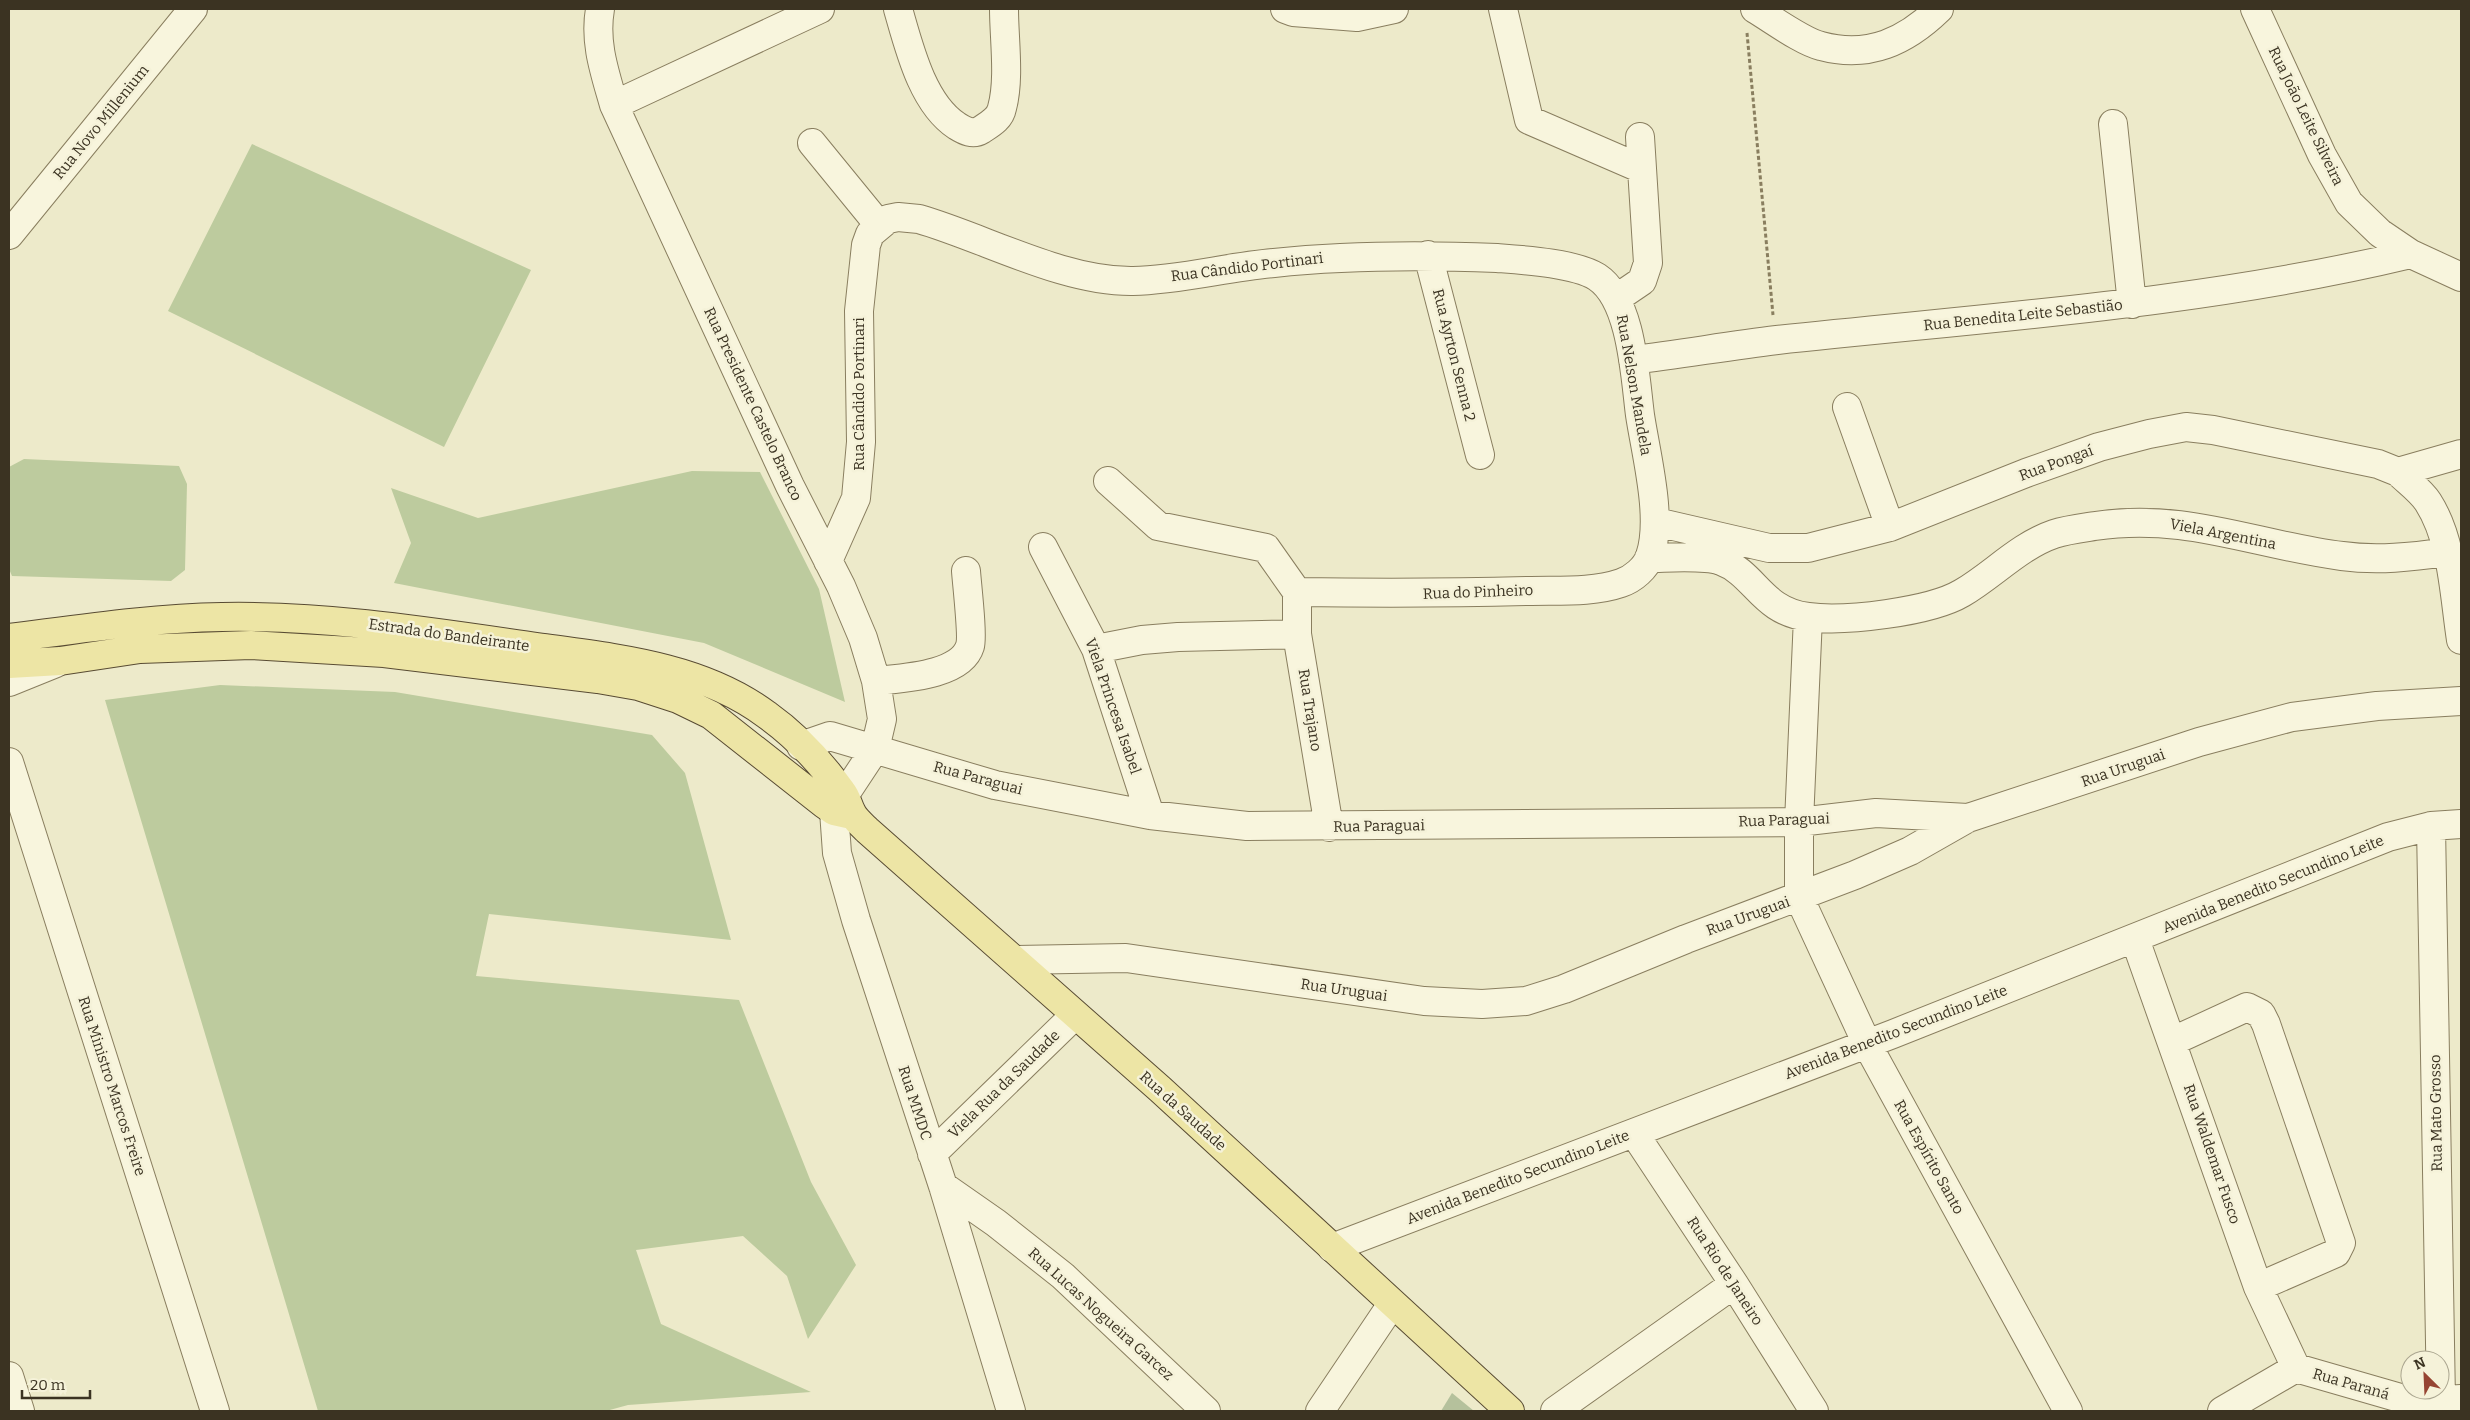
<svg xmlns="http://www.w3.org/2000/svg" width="2470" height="1420" font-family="Bitter,serif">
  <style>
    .green { fill: #bdcb9e }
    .cemetery { fill: #b5c19c }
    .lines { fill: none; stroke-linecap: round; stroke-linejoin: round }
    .minor-casing { stroke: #897e5f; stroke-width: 30 }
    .major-casing { stroke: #584b33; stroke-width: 30 }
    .path { stroke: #897e5f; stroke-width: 3; stroke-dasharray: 4 2.5; stroke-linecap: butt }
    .minor { stroke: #f8f5dd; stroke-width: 28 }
    .major { stroke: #ede5a5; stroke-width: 28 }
    .labels { text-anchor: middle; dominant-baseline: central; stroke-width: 5; stroke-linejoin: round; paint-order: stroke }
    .street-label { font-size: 15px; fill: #3b3322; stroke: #f5f2d9 }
  </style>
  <rect width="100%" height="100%" fill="#edeaca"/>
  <path class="green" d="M252 144 531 270 444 447 168 311Z
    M24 459 179 466 187 484 185 570 171 581 12 576 9 569V467Z
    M692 471 760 472 819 589 845 702 704 643 394 583 411 543 391 488 478 518Z
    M220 685 395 692 652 735 685 773 731 940 489 914 476 976 739 1000 811 1182 856 1265 808 1339 787 1276 743 1236 636 1250 661 1324 811 1392 628 1405 606 1411H318L105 700Z"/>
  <path class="cemetery" d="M1452 1393 1474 1411H1441Z"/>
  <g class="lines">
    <defs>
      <path id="minor" d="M600 9C594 43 605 73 614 105L790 486 841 586 863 638 876 681 882 719 875 749 834 811 837 853 856 920 943 1186 1011 1411
        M898 9C909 47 922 103 957 126 965 131 973 135 981 130 990 124 1000 119 1002 108 1010 79 1004 39 1004 9
        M1285 9 1293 12 1357 17 1394 9
        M1503 9 1529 120 1642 169
        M1755 9C1772 19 1803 42 1821 46 1869 59 1906 41 1939 9
        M2255 9 2322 155 2349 203 2380 233 2411 254 2461 277
        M614 105 820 9
        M2113 124 2132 304
        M812 143 879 225
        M9 235 193 9
        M1428 255 1480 455
        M1617 298 1642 281 1648 263 1640 137
        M1633 360C1681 354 1729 346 1777 340 1990 317 2203 304 2411 254
        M1847 407 1890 527
        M2398 472C2407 481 2421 491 2428 502 2453 541 2454 595 2461 640
        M1108 481 1158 526 1266 548 1297 592
        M1656 522 1769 548H1808L1890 527 2026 473 2099 447 2149 434 2186 427 2213 430 2378 464 2398 472 2461 454
        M1043 547 1096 649 1150 815
        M1649 558C1667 558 1706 555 1721 561 1756 574 1761 611 1808 617 1844 622 1930 612 1962 593 1993 575 2019 546 2054 534 2066 530 2082 528 2095 526 2185 512 2255 545 2342 556 2377 561 2412 557 2447 552
        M828 561 856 498 861 442 859 311 866 245 870 234 888 219 898 217 919 219C985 238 1063 282 1133 281 1180 280 1227 267 1274 263 1349 255 1422 255 1497 258 1523 260 1574 263 1597 277 1632 300 1635 377 1640 415 1646 455 1663 518 1650 556 1646 568 1633 579 1621 583 1592 593 1557 590 1527 591 1450 593 1373 593 1297 592
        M1297 592V634L1329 827
        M1808 617 1799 822V897L1867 1044 2068 1411
        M1096 649 1142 640 1178 637 1297 634
        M876 681C901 678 961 676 970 646 973 636 967 585 966 571
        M9 682 56 663
        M801 746 830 736 995 785 1150 815 1247 826 1799 822 1876 813 1968 818
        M9 762 215 1411
        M2431 826 2441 1400
        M2135 939 2258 1287 2296 1368
        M1016 960 1126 958 1424 1001 1482 1004 1526 1001 1564 989 1686 939 1855 875 1910 851 1968 818 2199 742 2292 717 2377 706 2461 701
        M2173 1041 2247 1007 2261 1014 2266 1024 2341 1243 2336 1253 2258 1287
        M1634 1133 1734 1284 1814 1411
        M932 1154 1075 1015
        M943 1186 996 1223 1063 1276 1206 1411
        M1332 1248 1893 1034 2388 837 2431 826 2461 824
        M9 1376 20 1411
        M1320 1411 1392 1304
        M1555 1411 1734 1284
        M2222 1411 2296 1368 2414 1402 2461 1399"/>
      <path id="major" d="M9 638C80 629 151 618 222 617 328 615 433 632 537 647 616 658 702 666 767 715 795 735 822 764 842 792 847 798 848 806 852 813 855 819 862 825 867 830L1160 1089 1510 1411
        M9 664 60 661 140 649 251 645 384 653 598 679 638 686 678 699 711 715 824 804 834 811 852 815"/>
    </defs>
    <use href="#minor" class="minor-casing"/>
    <use href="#major" class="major-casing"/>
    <path class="path" d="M1747 33 1773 315"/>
    <use href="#minor" class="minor"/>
    <use href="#major" class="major"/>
  </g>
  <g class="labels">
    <g class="street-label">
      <text transform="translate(2306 116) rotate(64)">Rua João Leite Silveira</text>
      <text transform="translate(101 122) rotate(-51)">Rua Novo Millenium</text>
      <text transform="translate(1247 267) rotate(-7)">Rua Cândido Portinari</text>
      <text transform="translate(2023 315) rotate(-6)">Rua Benedita Leite Sebastião</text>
      <text transform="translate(1454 355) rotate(76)">Rua Ayrton Senna 2</text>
      <text transform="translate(1634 385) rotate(80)">Rua Nelson Mandela</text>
      <text transform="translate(859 394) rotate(-90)">Rua Cândido Portinari</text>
      <text transform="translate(753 404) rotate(65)">Rua Presidente Castelo Branco</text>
      <text transform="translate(2056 463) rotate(-20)">Rua Pongaí</text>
      <text transform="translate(2223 534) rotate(11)">Viela Argentina</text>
      <text transform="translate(1478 592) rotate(-2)">Rua do Pinheiro</text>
      <text transform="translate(449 635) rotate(8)">Estrada do Bandeirante</text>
      <text transform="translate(1113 706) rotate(71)">Viela Princesa Isabel</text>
      <text transform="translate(1310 710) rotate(81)">Rua Trajano</text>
      <text transform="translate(2123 768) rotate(-19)">Rua Uruguai</text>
      <text transform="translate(978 778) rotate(15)">Rua Paraguai</text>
      <text transform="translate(1784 820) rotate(-2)">Rua Paraguai</text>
      <text transform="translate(1379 826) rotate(-1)">Rua Paraguai</text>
      <text transform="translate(2273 884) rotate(-22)">Avenida Benedito Secundino Leite</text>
      <text transform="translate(1748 916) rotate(-20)">Rua Uruguai</text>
      <text transform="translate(1344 990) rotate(8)">Rua Uruguai</text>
      <text transform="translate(1896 1032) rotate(-21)">Avenida Benedito Secundino Leite</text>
      <text transform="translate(1004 1084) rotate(-44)">Viela Rua da Saudade</text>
      <text transform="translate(112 1086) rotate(72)">Rua Ministro Marcos Freire</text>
      <text transform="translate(915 1103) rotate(72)">Rua MMDC</text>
      <text transform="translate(1183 1111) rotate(42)">Rua da Saudade</text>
      <text transform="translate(2436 1113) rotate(-91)">Rua Mato Grosso</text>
      <text transform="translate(2212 1154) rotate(71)">Rua Waldemar Fusco</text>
      <text transform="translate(1929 1157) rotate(61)">Rua Espírito Santo</text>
      <text transform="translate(1518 1177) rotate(-21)">Avenida Benedito Secundino Leite</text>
      <text transform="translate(1725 1271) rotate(57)">Rua Rio de Janeiro</text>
      <text transform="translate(1101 1314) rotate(42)">Rua Lucas Nogueira Garcez</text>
      <text transform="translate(2351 1384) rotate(16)">Rua Paraná</text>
    </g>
  </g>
  <rect width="2470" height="1420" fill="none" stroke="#3b3322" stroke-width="20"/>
  <g transform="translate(2425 1375) rotate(336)"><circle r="24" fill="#f5f2d9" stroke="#aba690"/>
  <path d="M0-4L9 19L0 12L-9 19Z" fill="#964432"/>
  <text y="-8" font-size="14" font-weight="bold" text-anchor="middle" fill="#3b3322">N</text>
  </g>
  <path d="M22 1390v8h68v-8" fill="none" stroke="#3b3322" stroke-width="2.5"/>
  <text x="30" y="1390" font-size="15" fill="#3b3322" stroke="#f5f2d9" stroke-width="4" paint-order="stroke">20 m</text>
</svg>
